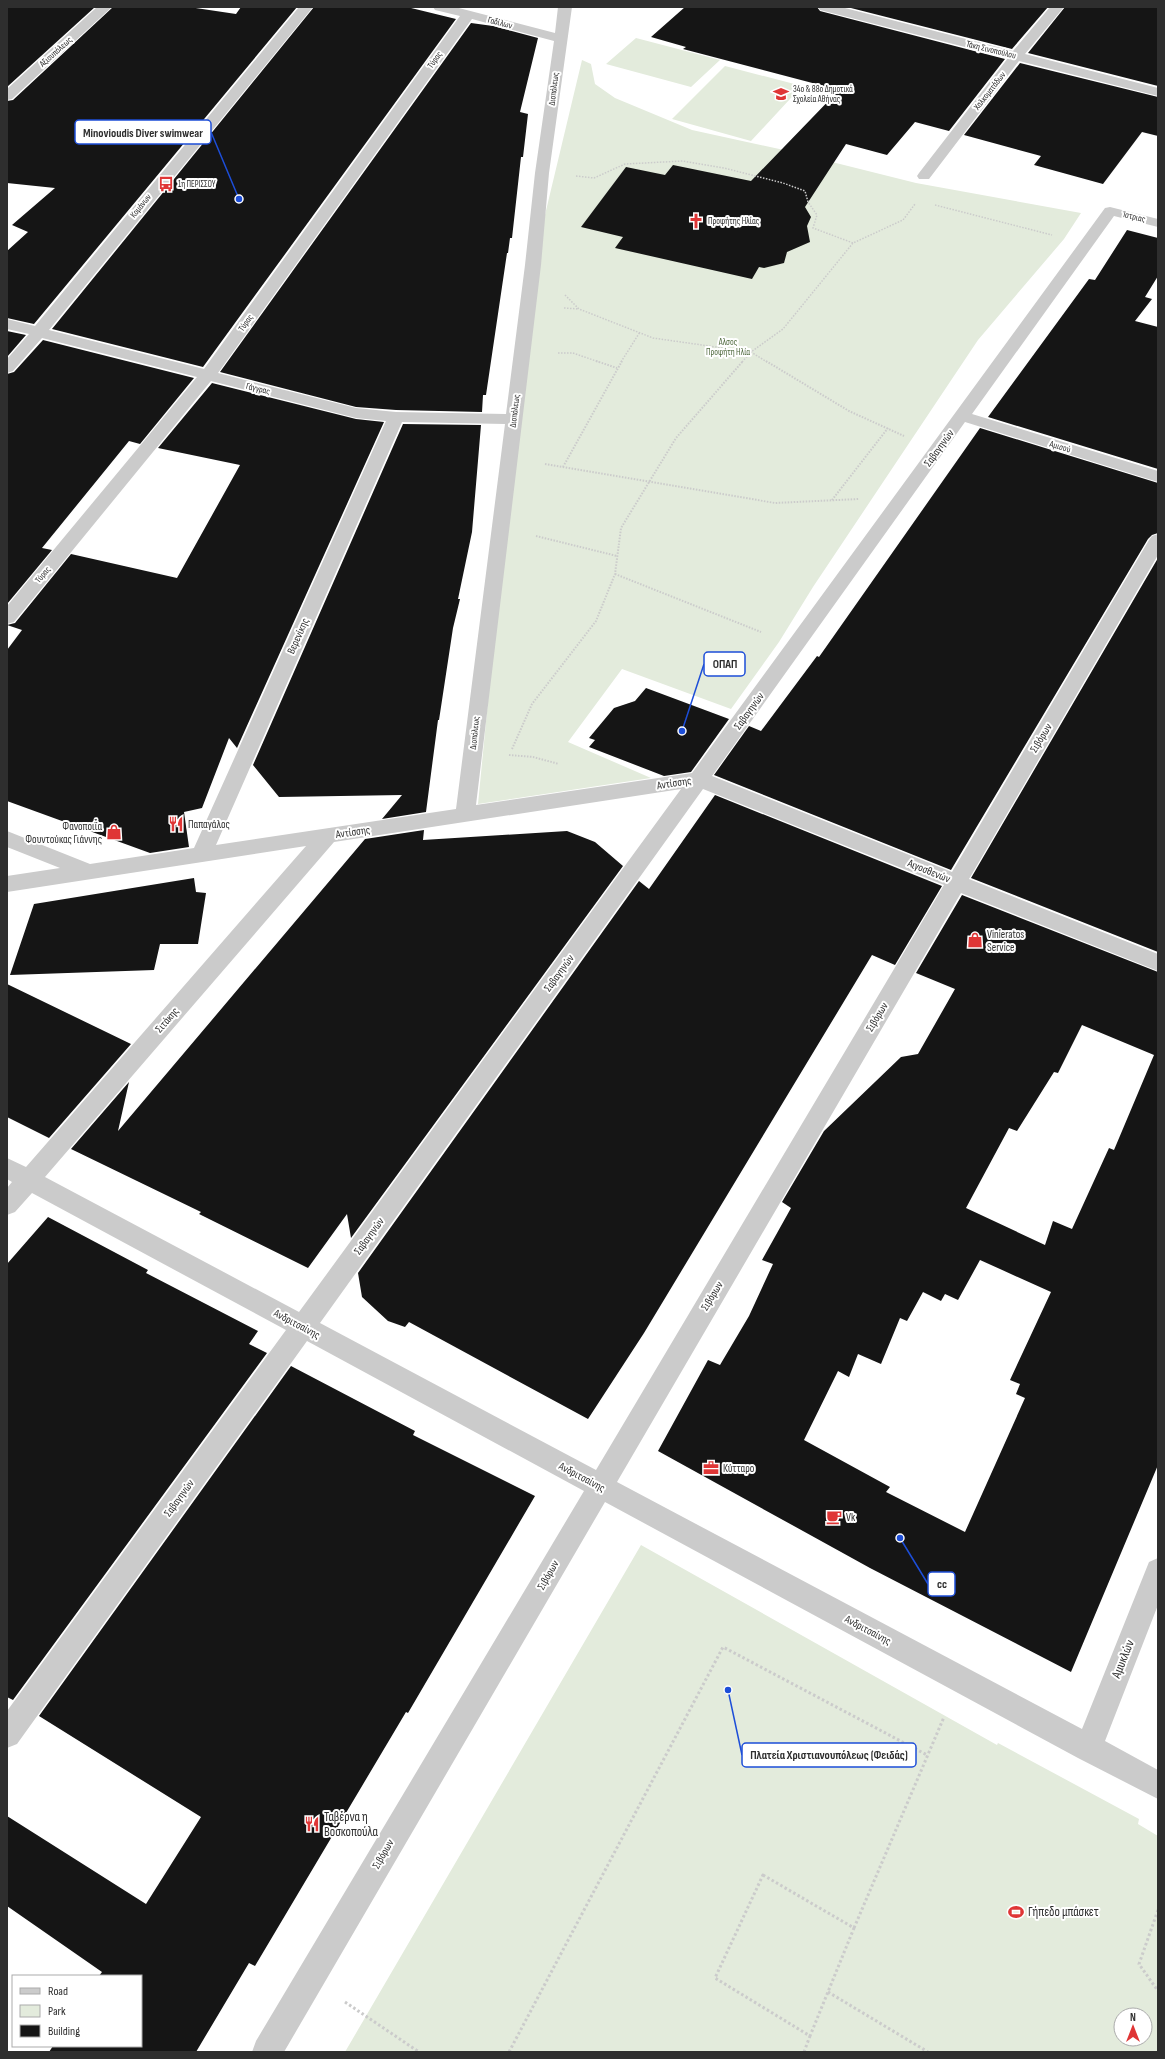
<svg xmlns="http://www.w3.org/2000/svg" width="1165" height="2059" font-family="'Sofia Sans Condensed',sans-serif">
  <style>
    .green { fill: #e3ebdc; fill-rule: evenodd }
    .building { fill: #151515; fill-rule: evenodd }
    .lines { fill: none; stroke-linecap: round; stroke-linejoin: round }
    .path-far2 { stroke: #cbcbcb; stroke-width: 1.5; stroke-dasharray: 1.5 1.5; stroke-linecap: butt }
    .path-far1 { stroke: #cbcbcb; stroke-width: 2; stroke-dasharray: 1.5 1.5; stroke-linecap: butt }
    .path { stroke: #cbcbcb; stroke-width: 3; stroke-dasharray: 2.5 2.5; stroke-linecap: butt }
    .minor { fill: #cbcbcb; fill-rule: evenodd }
    .labels { text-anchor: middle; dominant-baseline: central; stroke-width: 4; stroke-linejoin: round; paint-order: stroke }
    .far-street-label { font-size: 9px; fill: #2e2e2e; stroke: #fff }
    .far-poi-label { font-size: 9px; fill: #2e2e2e; stroke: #fff; text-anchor: start }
    .far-park-label { font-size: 9px; fill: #4e683d; stroke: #fff }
    .street-label { font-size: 11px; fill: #2e2e2e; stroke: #fff }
    .poi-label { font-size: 11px; fill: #2e2e2e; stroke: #fff; text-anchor: start }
    .near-street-label { font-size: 13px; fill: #2e2e2e; stroke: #fff }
    .near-poi-label { font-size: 13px; fill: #2e2e2e; stroke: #fff; text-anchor: start }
    .leader { fill: none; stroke: #1d4ed8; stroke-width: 1.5 }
    .callout-dot { fill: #1d4ed8; stroke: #fff; stroke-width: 1.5 }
    .callout { fill: #fff; stroke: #1d4ed8; stroke-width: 1.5 }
    .callout-label { font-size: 12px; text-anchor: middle; font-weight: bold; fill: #2e2e2e }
  </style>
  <rect width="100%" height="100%" fill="#fff"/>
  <path class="green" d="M636 38 720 60 691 87 606 64Z
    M582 60 591 64 595 84 615 98 692 130 784 150 916 183 1081 213 1064 239 978 340 813 587 779 642 731 709 622 669 568 742 651 778 478 804 522 353 533 265Z
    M725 66 802 86 751 141 672 119Z
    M641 1545 997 1745 998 1743 1139 1819 1138 1824 1158 1836V2052H345ZM1121 2015H1145V2039H1121Z"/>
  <path class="building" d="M7 7H95L7 87Z
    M113 7H189L236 14 241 7H297L34 324 7 318V251L28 232 12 225 55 188 7 183V101L13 100Z
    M314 7H407L456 19 203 367 52 329Z
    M685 7H817L820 11 1005 59 949 131 915 122 887 155 846 144 805 207 811 217 807 226 810 242 787 252 784 263 764 268 759 267 752 279 615 248 623 237 581 227 626 167 665 175 673 165 751 181 839 90 683 49 686 47 651 37Z
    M847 7H1048L1012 49Z
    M1065 7H1158V86L1028 53Z
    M471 23 493 26 538 38 520 112 528 114 523 157H521L512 238H510L508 253H507L486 395H483L482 412 396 410 356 407 220 372Z
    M1020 63 1158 97V136L1142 132 1103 184 1034 165 1041 156 964 135Z
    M1127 230 1158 238V276L1145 297 1152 299 1135 321 1158 327V469L988 417 1089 279 1095 280Z
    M7 331 26 335 7 357Z
    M43 340 194 378 140 444 129 441 42 548 52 550 7 604V374L14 372Z
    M212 383 356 419 384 422 237 748 229 738 202 808 184 812 189 847 150 853 7 801V650L22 630 7 625 15 623 71 554 177 578 240 465 158 448Z
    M403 424 481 425 472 532 458 599H460L453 628 439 720H438L426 812 382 819 402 795 279 797 253 765Z
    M980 428 1158 483V533L1152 535 1148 539 951 870 714 775 749 726 761 731 817 656 819 657Z
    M1158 558V952L971 878Z
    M646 688 729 719 691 772 664 776 589 747 595 740 589 738 614 708 635 701Z
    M715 795 942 886 895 965 872 955 644 1333 588 1419 409 1322 405 1327 388 1321 362 1297 358 1273 639 881 649 889Z
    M424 830 423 840 567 831 595 842 623 866 351 1238 347 1214 308 1268 199 1214 201 1212 71 1149 129 1082 118 1131 365 839Z
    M194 878 196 892 206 893 198 944H160L154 970 10 975 34 904Z
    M962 895 1158 972V1465L1071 1672 870 1568 658 1451 708 1360 720 1365 749 1316 773 1264 762 1260 791 1208 782 1202 824 1131 901 1057 918 1054 955 989 916 973ZM1082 1025 1154 1055 1114 1150 1109 1148 1072 1229 1053 1221 1045 1245 966 1208 1009 1128 1017 1131 1054 1072 1058 1073ZM980 1260 1051 1292 1010 1380 1020 1384 1016 1394 1025 1398 965 1532 886 1492 890 1487 804 1440 838 1371 849 1377 858 1354 881 1364 900 1318 907 1321 923 1292 941 1301 945 1294 958 1300Z
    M7 984 131 1044 49 1138 7 1117Z
    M48 1217 148 1270 146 1273 258 1331 249 1344 267 1353 13 1700 7 1697V1264Z
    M291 1366 415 1431 413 1435 535 1496 408 1713 406 1712 255 1966 249 1963 196 2052H49L53 2046H141V1976H99L102 1972 7 1906V1816L146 1904 201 1817 39 1716Z"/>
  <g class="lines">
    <path class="path-far2" d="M576 176 594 178 625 164 683 161 724 168 783 183 805 191 808 202 817 215 813 228 853 243
      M935 205 1052 235
      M565 295 579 309 653 338 751 352 767 362
      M564 308 579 309
      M558 353H573L599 362
      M621 362 640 332
      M742 362 751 352 783 329 853 243 903 220 915 204"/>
    <path class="path-far1" d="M596 361 617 368
      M766 361 849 411 904 436
      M545 464 775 503 859 499
      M563 467 622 361
      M832 500 888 428
      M536 536 617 556
      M615 574 761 632
      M512 749 532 704 596 621 615 574 621 528 676 438 743 361
      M509 755 533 757 559 764"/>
    <path class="path" d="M763 1875 854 1928 810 2036 715 1978Z
      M1158 1910 1139 1964 1158 1991
      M854 1928 944 1717
      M828 1992 928 2052
      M345 2002 419 2052
      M509 2052 723 1647 927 1755
      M804 2052 810 2036"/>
    <path class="minor" d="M97 7H112L12 99 7 100V89Z
      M299 7H313L49 330 204 369 460 16 435 10 433 7H455L555 33 558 7H572L549 173 541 265 476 805 692 773 1105 208 1110 207 1158 219V227L1114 216 972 414 1158 471V482L965 422 712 776 952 872 1149 540 1152 536 1158 534V555L969 879 1158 954V971L961 893 617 1482 1082 1729 1149 1562 1158 1558V1605L1105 1741 1158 1770V1799L1078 1758 605 1502 284 2052H252L256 2041 584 1491 307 1341 17 1744 7 1748V1711L286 1330 32 1193 15 1212 7 1215V1188L12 1182 7 1179V1158L26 1167 306 846 7 892V876L60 868 7 847V831L90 864 194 848 386 421 356 418 211 381 14 622 7 624V606L197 377 42 338 13 371 7 373V359L29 334 7 329V319L35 326ZM472 19 554 41 535 173 525 265 506 414 396 412 356 408 218 373ZM402 422 505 424 456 809 216 845ZM681 789 299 1312 45 1177 334 842ZM703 789 944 885 596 1470 320 1323Z
      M818 7H841L1013 51 1050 7H1064L1025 54 1158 88V96L1019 61 929 179H919L917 176 919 173 1008 58 820 10Z"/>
  </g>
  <defs>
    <symbol id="school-bare" viewBox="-9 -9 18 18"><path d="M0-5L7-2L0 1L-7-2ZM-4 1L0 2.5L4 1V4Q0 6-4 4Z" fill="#df3636" stroke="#fff" stroke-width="2.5" paint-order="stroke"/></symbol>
    <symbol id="bus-bare" viewBox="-9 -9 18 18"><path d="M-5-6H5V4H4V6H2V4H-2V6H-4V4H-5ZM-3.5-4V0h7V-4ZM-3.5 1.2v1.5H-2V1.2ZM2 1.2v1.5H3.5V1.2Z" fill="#df3636" stroke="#fff" stroke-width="2.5" paint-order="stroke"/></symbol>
    <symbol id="church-bare" viewBox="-9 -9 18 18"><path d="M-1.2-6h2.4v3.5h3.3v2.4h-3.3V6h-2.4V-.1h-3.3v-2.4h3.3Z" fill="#df3636" stroke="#fff" stroke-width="2.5" paint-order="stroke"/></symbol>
    <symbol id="restaurant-bare" viewBox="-9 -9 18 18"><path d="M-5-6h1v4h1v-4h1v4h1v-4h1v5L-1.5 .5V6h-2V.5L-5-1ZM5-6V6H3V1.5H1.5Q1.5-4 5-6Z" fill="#df3636" stroke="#fff" stroke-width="2.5" paint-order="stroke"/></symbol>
    <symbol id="shop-bare" viewBox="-9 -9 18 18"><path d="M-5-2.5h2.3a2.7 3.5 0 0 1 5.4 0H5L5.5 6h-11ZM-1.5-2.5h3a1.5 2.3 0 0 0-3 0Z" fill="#df3636" stroke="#fff" stroke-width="2.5" paint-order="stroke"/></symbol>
    <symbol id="office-bare" viewBox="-9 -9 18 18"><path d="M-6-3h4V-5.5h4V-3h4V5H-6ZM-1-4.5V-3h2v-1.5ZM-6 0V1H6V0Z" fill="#df3636" stroke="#fff" stroke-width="2.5" paint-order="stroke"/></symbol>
    <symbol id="cafe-bare" viewBox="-9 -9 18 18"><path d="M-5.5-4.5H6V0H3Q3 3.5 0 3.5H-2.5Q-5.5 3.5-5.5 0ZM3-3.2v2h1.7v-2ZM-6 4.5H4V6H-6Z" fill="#df3636" stroke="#fff" stroke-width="2.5" paint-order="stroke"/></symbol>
    <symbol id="stadium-bare" viewBox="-9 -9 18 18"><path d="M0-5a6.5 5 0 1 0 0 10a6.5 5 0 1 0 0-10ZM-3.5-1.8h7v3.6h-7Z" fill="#df3636" stroke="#fff" stroke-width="2.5" paint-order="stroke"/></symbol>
  </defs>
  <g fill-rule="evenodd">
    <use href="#school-bare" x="770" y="83" width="22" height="22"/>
    <use href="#bus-bare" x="155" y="173" width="22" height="22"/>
    <use href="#church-bare" x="685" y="210" width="22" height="22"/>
    <use href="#restaurant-bare" x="165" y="813" width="22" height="22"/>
    <use href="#shop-bare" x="103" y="821" width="22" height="22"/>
    <use href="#shop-bare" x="964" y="929" width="22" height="22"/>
    <use href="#office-bare" x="700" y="1457" width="22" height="22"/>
    <use href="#cafe-bare" x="823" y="1506" width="22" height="22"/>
    <use href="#restaurant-bare" x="301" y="1813" width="22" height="22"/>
    <use href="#stadium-bare" x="1005" y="1901" width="22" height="22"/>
  </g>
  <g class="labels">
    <g class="far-street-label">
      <text transform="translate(500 23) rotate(15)">Γαδίλων</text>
      <text transform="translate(991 50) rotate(14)">Τάκη Σινοπούλου</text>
      <text transform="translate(56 52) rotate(-42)">Αξιουπόλεως</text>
      <text transform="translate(435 60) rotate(-54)">Τύρας</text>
      <text transform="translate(554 89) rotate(-83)">Διοπόλεως</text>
      <text transform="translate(990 91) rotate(-52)">Χαλκοματάδων</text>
      <text transform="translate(141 206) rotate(-51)">Κομάνων</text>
      <text transform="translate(1134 217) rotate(14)">Ίστριας</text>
      <text transform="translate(246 323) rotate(-54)">Τύρας</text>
      <text transform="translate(258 389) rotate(14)">Γάγγρας</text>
      <text transform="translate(515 411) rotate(-83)">Διοπόλεως</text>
      <text transform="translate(1060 447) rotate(17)">Αμισού</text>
      <text transform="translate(43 575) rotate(-50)">Τύρας</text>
      <text transform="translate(475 733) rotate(-84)">Διοπόλεως</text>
    </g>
    <g class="far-poi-label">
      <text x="793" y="89">34ο &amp; 88ο Δημοτικά<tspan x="793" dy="10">Σχολεία Αθήνας</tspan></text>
      <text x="178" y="184">1η ΠΕΡΙΣΣΟΥ</text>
      <text x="708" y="221">Προφήτης Ηλίας</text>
    </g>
    <g class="far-park-label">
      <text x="728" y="342">Αλσος<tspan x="728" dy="10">Προφήτη Ηλία</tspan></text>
    </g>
    <g class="street-label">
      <text transform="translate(939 448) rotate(-54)">Σαβαγηνών</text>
      <text transform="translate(298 636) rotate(-66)">Βερενίκης</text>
      <text transform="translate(749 711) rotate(-54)">Σαβαγηνών</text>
      <text transform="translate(1041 738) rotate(-59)">Σιβόρων</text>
      <text transform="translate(674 783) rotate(-9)">Αντίσσης</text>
      <text transform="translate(353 832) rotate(-8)">Αντίσσης</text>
      <text transform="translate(929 871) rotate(22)">Αιγοσθενών</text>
      <text transform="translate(559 973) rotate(-54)">Σαβαγηνών</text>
      <text transform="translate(877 1017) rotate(-59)">Σιβόρων</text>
      <text transform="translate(167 1020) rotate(-49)">Σιτάκης</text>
      <text transform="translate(369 1236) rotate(-54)">Σαβαγηνών</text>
      <text transform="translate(712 1296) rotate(-59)">Σιβόρων</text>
      <text transform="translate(297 1324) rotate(28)">Ανδριτσαίνης</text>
      <text transform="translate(582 1477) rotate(28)">Ανδριτσαίνης</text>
      <text transform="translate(179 1498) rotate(-54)">Σαβαγηνών</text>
      <text transform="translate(548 1575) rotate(-60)">Σιβόρων</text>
      <text transform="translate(868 1630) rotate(28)">Ανδριτσαίνης</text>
      <text transform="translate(383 1854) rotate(-60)">Σιβόρων</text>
    </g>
    <g class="poi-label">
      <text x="188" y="824">Παπαγάλος</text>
      <text x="102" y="826" text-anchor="end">Φανοποιΐα<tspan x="102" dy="13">Φουντούκας Γιάννης</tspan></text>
      <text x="987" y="934">Vinieratos<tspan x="987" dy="13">Service</tspan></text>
      <text x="723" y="1468">Κύτταρο</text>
      <text x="846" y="1517">Vk</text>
    </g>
    <g class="near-street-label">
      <text transform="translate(1123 1659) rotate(-68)">Αμυκλών</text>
    </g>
    <g class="near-poi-label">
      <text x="324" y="1817">Ταβέρνα η<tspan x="324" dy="15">Βοσκοπούλα</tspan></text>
      <text x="1028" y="1912">Γήπεδο μπάσκετ</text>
    </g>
  </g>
  <path class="leader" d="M239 199L211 132M682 731L704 664M900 1538L928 1584M728 1690L742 1755"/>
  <g class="callout-dot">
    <circle cx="239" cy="199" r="4"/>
    <circle cx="682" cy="731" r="4"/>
    <circle cx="900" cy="1538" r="4"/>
    <circle cx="728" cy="1690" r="4"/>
  </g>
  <g class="callout">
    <rect x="75" y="120" width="136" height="24" rx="4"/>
    <rect x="704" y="652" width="41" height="24" rx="4"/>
    <rect x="928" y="1572" width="27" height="24" rx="4"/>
    <rect x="742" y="1743" width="174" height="24" rx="4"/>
  </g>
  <g class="callout-label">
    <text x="143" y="137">Minovioudis Diver swimwear</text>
    <text x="725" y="668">ΟΠΑΠ</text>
    <text x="942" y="1588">cc</text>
    <text x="829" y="1759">Πλατεία Χριστιανουπόλεως (Φειδάς)</text>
  </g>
  <rect width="1165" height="2059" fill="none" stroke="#2e2e2e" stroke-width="16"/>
  <rect x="12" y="1975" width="130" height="72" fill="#ffffff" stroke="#ababab"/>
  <rect x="20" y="1988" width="20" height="6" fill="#cbcbcb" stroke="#ababab"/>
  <text x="48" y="1995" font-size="12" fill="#2e2e2e">Road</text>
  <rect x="20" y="2005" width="20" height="12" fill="#e3ebdc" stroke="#ababab"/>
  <text x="48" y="2015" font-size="12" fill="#2e2e2e">Park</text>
  <rect x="20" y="2025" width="20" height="12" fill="#151515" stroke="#ababab"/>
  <text x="48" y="2035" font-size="12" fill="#2e2e2e">Building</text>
  <g transform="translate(1133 2027)"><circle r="19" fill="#ffffff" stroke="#ababab"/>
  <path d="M0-3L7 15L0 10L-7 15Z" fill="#df3636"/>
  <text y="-6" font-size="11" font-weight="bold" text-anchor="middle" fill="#2e2e2e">N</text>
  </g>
</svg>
